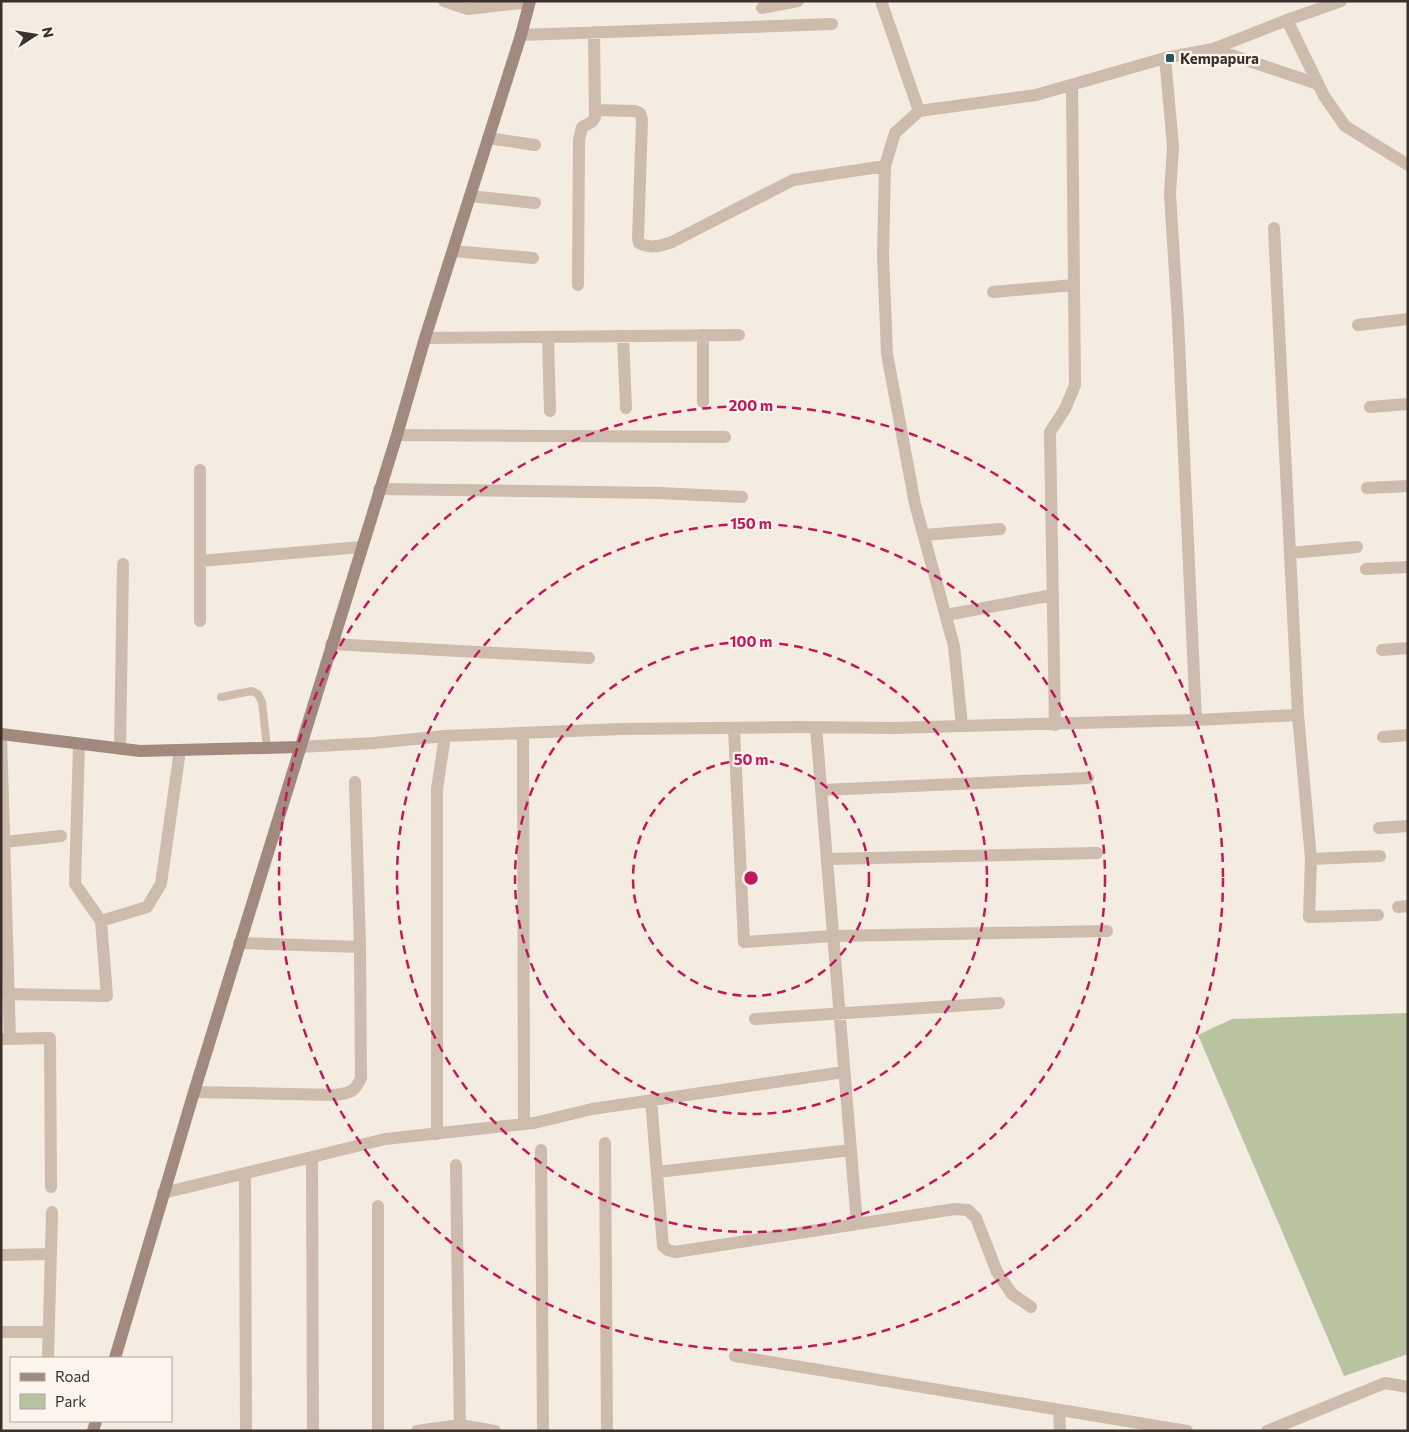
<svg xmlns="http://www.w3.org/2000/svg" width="1409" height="1432" font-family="Commissioner,sans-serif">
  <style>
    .green { fill: #b8c4a0 }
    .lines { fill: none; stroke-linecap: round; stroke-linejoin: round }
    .lane { stroke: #cdbbac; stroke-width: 8 }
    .street { stroke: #cdbbac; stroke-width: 12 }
    .secondary { stroke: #a18a7d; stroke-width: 12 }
    .ring { fill: none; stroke: #c2185b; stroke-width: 2.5; stroke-dasharray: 9 6 }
    .poi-dot { fill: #1f5a5e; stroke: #fbf5ee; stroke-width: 2 }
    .labels { text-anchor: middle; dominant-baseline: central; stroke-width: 4.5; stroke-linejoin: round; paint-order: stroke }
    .poi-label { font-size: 15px; font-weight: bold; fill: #3b302b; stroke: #fbf5ee; text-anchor: start }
    .centre { fill: #c2185b; stroke: #fbf5ee; stroke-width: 2.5 }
    .ring-label { font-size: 15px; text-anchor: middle; font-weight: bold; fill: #c2185b; stroke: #fbf5ee; stroke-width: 4.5; stroke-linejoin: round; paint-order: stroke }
  </style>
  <rect width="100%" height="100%" fill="#f4ebe1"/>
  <path class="green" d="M1408 1013V1354L1344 1376 1198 1035 1232 1019Z"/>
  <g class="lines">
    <path class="lane" d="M221 697 252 691 258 694 262 702 267 748"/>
    <path class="street" d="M444 1 468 9 530 2
      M881 1 919 111
      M762 8 798 1
      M1287 20 1341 1
      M521 35 832 24
      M1213 49 1318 84
      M1165 58 1173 146 1170 194 1178 321 1196 720
      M596 110 635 111 640 113 642 120 638 239 639 243C650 249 661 246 672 242L793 180 885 166
      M488 138 535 145
      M470 196 535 203
      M1274 228 1298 715 1311 859 1309 917 1378 915
      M453 251 533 258
      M578 285 579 140 582 127 592 122 595 117 594 32
      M993 292 1074 285
      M1358 325 1408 319
      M623 336 626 408
      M548 337 550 411
      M425 338 739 335
      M703 402V335
      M1370 407 1408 404
      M397 435 725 437
      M1367 488 1408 486
      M379 489 659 493 742 497
      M924 535 1000 529
      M1290 553 1357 547
      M200 561 361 547
      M1366 569 1408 567
      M946 615 1053 595
      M200 621V470
      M331 644 589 658
      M1382 650 1408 648
      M1055 725 1050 432 1065 409 1075 385 1072 85
      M962 726 1196 720 1298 715
      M816 727 857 1224
      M734 728 744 942 833 936 1107 931
      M523 733 524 1124
      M1 734 10 1039
      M1383 737 1408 735
      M299 747 374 743 445 736 622 729 798 727 894 728 962 726 954 646 915 504 887 354 883 255 885 166 895 133 919 111 1036 95 1165 58 1213 49 1287 20 1324 96 1345 126 1408 165
      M120 749 123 564
      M822 790 1088 778
      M1379 828 1408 826
      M4 842 61 836
      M827 859 1097 853
      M1311 859 1380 856
      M1398 907 1408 906
      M101 921 147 907 161 884 180 750
      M239 943 360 947
      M8 994 107 996 101 921 75 884 79 744
      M755 1019 999 1003
      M1 1039 50 1038 51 1187
      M194 1092 335 1095C350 1093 355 1092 361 1078L360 947 355 782
      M651 1100 663 1246 668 1250 675 1252 955 1209 968 1210 976 1218 997 1272 1012 1294 1031 1307
      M437 1134V789L445 736
      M605 1143 607 1431
      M541 1150 543 1431
      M312 1157 385 1139 534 1123 592 1109 844 1072
      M456 1165 460 1431
      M657 1172 851 1150
      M245 1174 246 1431
      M163 1193 312 1157 313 1431
      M378 1206V1431
      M1 1255 51 1254
      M1 1332H49
      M735 1356 1187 1431
      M48 1358 52 1212
      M1059 1410 1060 1431
      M417 1431 460 1425 495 1431
      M1267 1431 1385 1383 1408 1387"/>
    <path class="secondary" d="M1 734 140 751 299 747
      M115 1358 194 1092 397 435 425 338 521 35 530 1
      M93 1431 96 1421"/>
  </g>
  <g class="ring">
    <circle cx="751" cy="878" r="118"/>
    <circle cx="751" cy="878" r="236"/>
    <circle cx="751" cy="878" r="354"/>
    <circle cx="751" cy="878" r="472"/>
  </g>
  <rect class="poi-dot" x="1165" y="53" width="10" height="10" rx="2.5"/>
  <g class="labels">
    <g class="poi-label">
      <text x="1180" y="58">Kempapura</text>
    </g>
  </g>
  <circle cx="751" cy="878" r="8" class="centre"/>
  <g class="ring-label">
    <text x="751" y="411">200 m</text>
    <text x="751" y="529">150 m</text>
    <text x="751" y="647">100 m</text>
    <text x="751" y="765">50 m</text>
  </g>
  <rect width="1409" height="1432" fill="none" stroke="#3b302b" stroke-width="5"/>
  <rect x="10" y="1357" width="162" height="65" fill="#fbf5ee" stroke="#aea6a0"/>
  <rect x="20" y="1373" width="25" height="8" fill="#a18a7d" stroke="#aea6a0"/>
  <text x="55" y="1382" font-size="15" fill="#3b302b">Road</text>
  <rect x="20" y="1394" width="25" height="15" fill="#b8c4a0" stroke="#aea6a0"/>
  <text x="55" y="1407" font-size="15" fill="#3b302b">Park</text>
  <g transform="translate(35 35) rotate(78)" stroke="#fbf5ee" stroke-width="4" paint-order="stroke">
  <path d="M0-4L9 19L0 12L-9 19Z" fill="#3b302b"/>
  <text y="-8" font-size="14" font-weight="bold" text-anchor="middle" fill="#3b302b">N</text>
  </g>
</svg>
